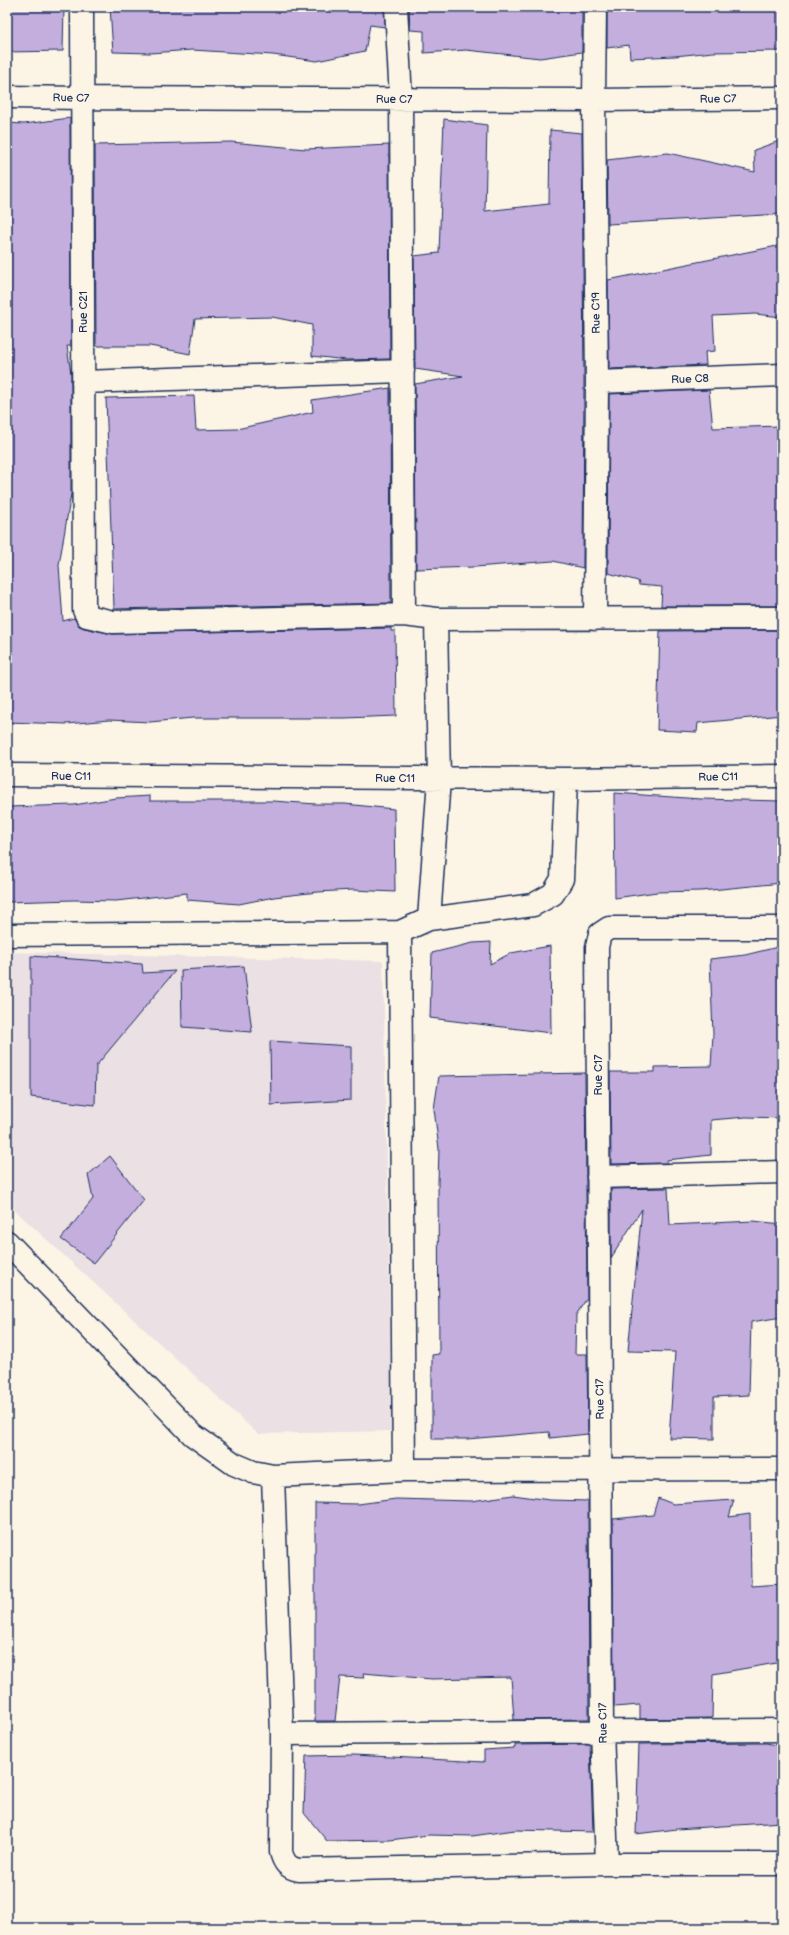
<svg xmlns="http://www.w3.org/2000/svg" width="789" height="1935" font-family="'Balsamiq Sans',sans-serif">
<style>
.built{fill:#ebe0e3}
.building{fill:#c4aede;stroke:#1b2f5e}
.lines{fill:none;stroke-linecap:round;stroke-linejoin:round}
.minor-casing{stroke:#1b2f5e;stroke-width:25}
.minor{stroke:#fcf5e5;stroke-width:22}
.labels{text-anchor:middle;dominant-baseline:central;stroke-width:3;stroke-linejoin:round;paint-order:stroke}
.street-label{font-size:11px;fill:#1b2f5e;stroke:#fcf5e5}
</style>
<rect width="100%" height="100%" fill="#fcf5e5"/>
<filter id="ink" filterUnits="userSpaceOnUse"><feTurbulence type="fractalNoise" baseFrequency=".025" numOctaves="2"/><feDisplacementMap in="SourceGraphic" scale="8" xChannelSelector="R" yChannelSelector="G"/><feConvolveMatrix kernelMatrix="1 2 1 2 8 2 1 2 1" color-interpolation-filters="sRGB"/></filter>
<g filter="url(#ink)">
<path class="built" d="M 7,952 L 383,961 L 392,1431 L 258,1434 L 7,1203 Z"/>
<path class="building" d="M 7,7 L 64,7 L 63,51 L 7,52 Z
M 110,7 L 384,7 L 385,27 L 370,25 L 365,51 L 317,61 L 273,55 L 192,50 L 150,53 L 113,52 Z
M 409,7 L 582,7 L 582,52 L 540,58 L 466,50 L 424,53 L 424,31 L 410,30 Z
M 607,7 L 782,7 L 782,51 L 713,52 L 675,56 L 630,58 L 629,45 L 607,48 Z
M 70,118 L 71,346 L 67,346 L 71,374 L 71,494 L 59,565 L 63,621 L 74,618 L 79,626 L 84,628 L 113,634 L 391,628 L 391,631 L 395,631 L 396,716 L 345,718 L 193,718 L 150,722 L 109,720 L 67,724 L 7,722 L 7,123 L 24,124 Z
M 444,119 L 487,125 L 485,211 L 549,204 L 550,130 L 582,133 L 584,382 L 583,568 L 553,561 L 475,567 L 416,569 L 415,384 L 463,376 L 415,369 L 414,256 L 439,253 Z
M 782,140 L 782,214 L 608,224 L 607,160 L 668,153 L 755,172 L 754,150 Z
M 231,142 L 306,149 L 389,145 L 390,359 L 346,360 L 312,356 L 312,325 L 272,317 L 195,319 L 190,354 L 150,346 L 96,346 L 95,145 Z
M 782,245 L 782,317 L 755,314 L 713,316 L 715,351 L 705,352 L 706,365 L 609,369 L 608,280 Z
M 390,388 L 391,603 L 112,609 L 114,608 L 106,398 L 194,396 L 196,430 L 237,429 L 313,412 L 312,400 Z
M 709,390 L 713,428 L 782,426 L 782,606 L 661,606 L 662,587 L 639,585 L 638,581 L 608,573 L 609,394 Z
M 782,630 L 782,715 L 698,723 L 697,732 L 657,730 L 660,631 Z
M 614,793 L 701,799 L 782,801 L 782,883 L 701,891 L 657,892 L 615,898 Z
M 150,796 L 150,801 L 273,801 L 316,804 L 345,804 L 394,809 L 395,892 L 353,890 L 318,892 L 274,897 L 239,904 L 187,900 L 187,893 L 116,901 L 74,900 L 7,902 L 7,807 L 74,805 L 116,798 Z
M 491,942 L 490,964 L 511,953 L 550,946 L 551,1033 L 430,1018 L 432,953 L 473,943 Z
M 782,946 L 782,1118 L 746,1117 L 711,1120 L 711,1155 L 667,1160 L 667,1163 L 611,1164 L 610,1072 L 655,1072 L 655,1067 L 711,1066 L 713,1034 L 710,959 L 745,955 Z
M 31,956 L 142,964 L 143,973 L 175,971 L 96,1066 L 95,1105 L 31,1097 Z
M 244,966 L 252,1032 L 182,1027 L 181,970 Z
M 270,1041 L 351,1046 L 351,1100 L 271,1105 Z
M 585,1073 L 587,1298 L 576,1315 L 575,1354 L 587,1354 L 588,1434 L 550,1438 L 549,1432 L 467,1439 L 432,1439 L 432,1355 L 439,1354 L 438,1182 L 439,1149 L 434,1109 L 439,1076 Z
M 110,1156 L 144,1200 L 94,1263 L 61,1239 L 93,1199 L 88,1175 Z
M 668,1188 L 670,1225 L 753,1221 L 782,1224 L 782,1317 L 751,1322 L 749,1395 L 714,1397 L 714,1439 L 669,1438 L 675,1352 L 628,1351 L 642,1209 L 611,1258 L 611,1189 Z
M 513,1495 L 550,1500 L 588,1501 L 589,1719 L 514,1720 L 511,1677 L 432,1679 L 363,1673 L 364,1678 L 340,1677 L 335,1721 L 315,1721 L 315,1503 L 358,1504 L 396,1499 L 471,1501 Z
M 658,1498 L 673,1504 L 734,1500 L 729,1517 L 750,1514 L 751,1586 L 782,1584 L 782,1662 L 713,1674 L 712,1718 L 640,1719 L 640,1705 L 614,1707 L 613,1519 L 653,1515 Z
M 766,1743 L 782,1746 L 782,1822 L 677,1829 L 636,1834 L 639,1744 Z
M 590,1744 L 593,1832 L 515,1830 L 472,1836 L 429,1835 L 390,1840 L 327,1841 L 304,1813 L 306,1756 L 354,1755 L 484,1762 L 484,1750 L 515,1748 L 515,1745 Z"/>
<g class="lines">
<g class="minor-casing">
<path id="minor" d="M 82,7 L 84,610 L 87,616 L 113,622 L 404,615
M 595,7 L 594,100 L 597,382 L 595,619
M 7,97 L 83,98 L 594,100 L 782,98
M 83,382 L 403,371
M 597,382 L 782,375
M 436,619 L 782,618
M 7,775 L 566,779 L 782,776
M 429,919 L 533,905 L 553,894 L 562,879 L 566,779
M 400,932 L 404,1470
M 7,935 L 400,932 L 429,919 L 439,779 L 436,619 L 404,615 L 401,99 L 396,7
M 598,1177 L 782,1172
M 7,1242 L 193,1435 L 234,1464 L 253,1472 L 273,1476 L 282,1734 L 281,1852 C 284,1863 288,1868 299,1870 L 607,1864 L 782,1864
M 273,1476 L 404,1470 L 782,1469
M 282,1734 L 782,1730
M 607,1864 L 602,1730 L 597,947 L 600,934 L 609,928 L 782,928"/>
</g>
<use href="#minor" class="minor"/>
</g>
</g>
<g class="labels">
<g class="street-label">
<text transform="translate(71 98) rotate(1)">Rue C7</text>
<text x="394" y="99">Rue C7</text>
<text transform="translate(718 99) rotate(-1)">Rue C7</text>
<text transform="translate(83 312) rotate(-90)">Rue C21</text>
<text transform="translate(596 313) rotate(-91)">Rue C19</text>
<text transform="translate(690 379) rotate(-2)">Rue C8</text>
<text x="71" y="776">Rue C11</text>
<text transform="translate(718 777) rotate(-1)">Rue C11</text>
<text x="395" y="778">Rue C11</text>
<text transform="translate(598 1075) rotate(-90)">Rue C17</text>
<text transform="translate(600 1399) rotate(-91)">Rue C17</text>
<text transform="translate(603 1723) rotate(-91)">Rue C17</text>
</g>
</g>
<rect width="789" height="1935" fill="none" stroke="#fcf5e5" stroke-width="24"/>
<rect x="12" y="12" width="765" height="1911" fill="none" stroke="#1b2f5e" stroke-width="1.5" filter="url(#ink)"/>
</svg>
